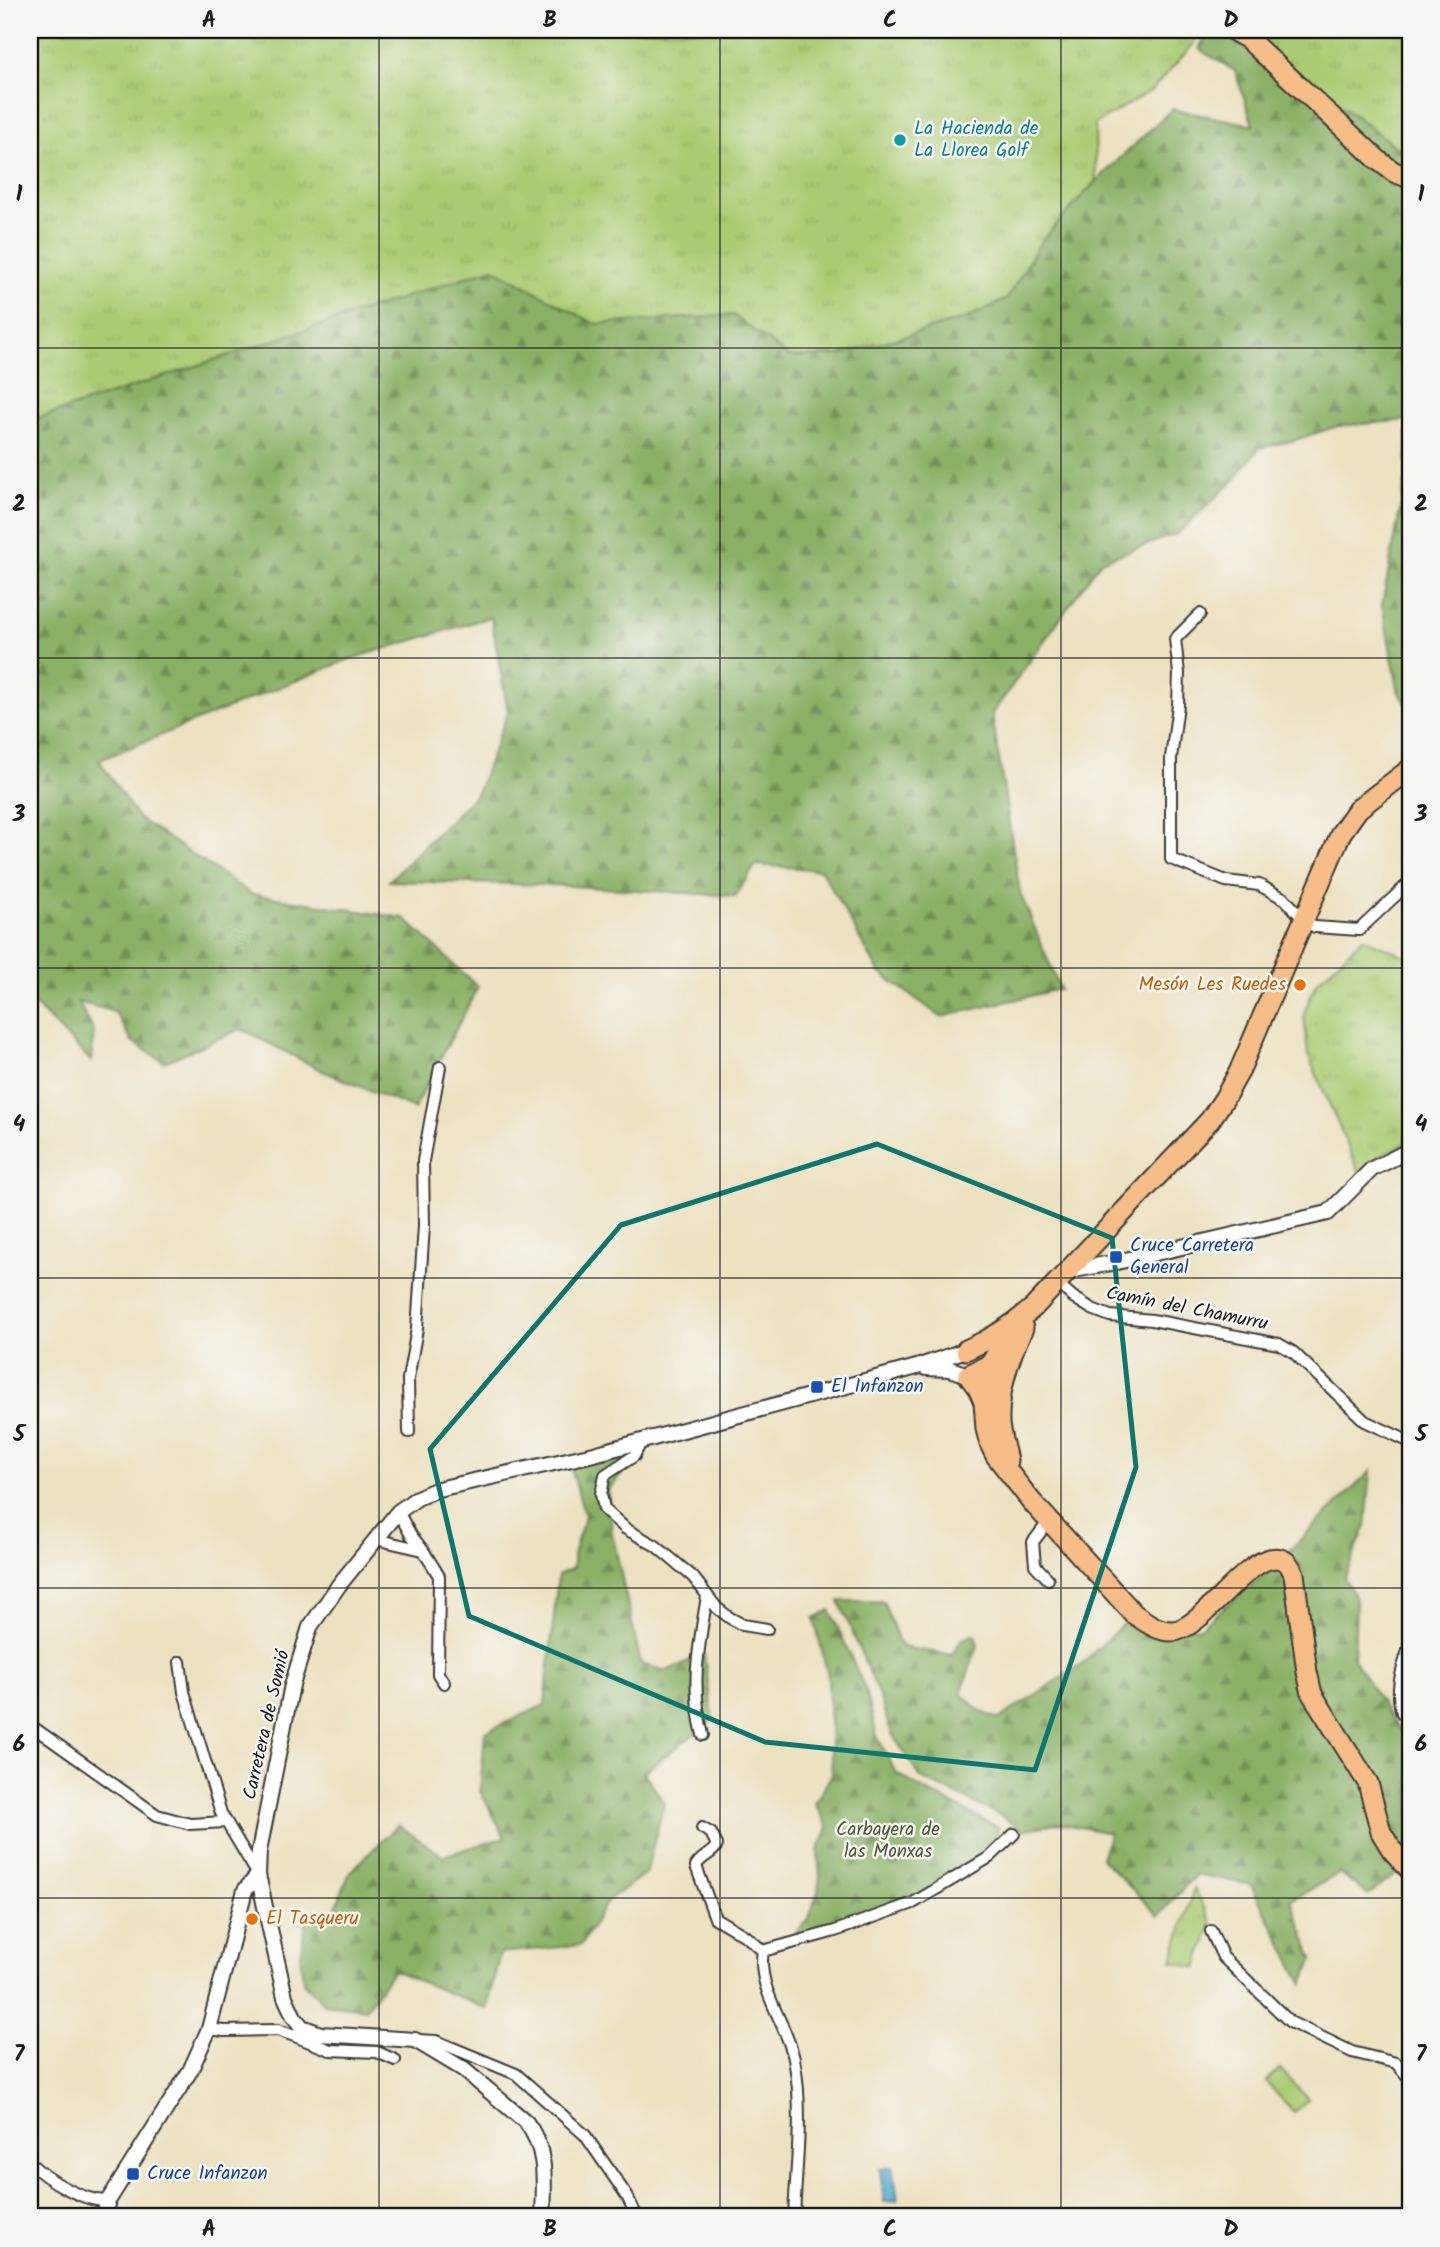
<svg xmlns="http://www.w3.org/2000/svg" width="1440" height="2247" font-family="Kalam,sans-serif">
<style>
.grass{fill:url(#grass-tufts);stroke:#647448;stroke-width:2}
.forest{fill:url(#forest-firs);stroke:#526640;stroke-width:2}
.garden{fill:#accc73;stroke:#647448;stroke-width:2}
.water{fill:#59aad4;stroke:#3a6378;stroke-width:2}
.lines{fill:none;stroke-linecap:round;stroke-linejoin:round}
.minor-casing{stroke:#3b3a35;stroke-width:14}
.tertiary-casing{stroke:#3b3a35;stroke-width:18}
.trunk-casing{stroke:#3b3a35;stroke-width:23}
.minor{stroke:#fff;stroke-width:10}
.tertiary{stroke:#fff;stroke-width:14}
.trunk{stroke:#f7bd88;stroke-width:19}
.marked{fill:none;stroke:#0f766e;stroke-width:5;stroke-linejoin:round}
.grid{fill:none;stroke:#1c1c1c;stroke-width:2;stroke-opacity:0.55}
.culture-dot{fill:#0f9aa8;stroke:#f6f6f2;stroke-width:2.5}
.food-dot{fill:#e8710a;stroke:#f6f6f2;stroke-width:2.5}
.transit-dot{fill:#1a4fb4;stroke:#f6f6f2;stroke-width:2.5}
.labels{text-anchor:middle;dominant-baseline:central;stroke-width:5;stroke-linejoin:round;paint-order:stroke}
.culture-label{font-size:19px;fill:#0d838f;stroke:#f6f6f2;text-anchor:start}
.food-label{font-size:19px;fill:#c56008;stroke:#f6f6f2;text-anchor:end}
.transit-label{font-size:19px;fill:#164399;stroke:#f6f6f2;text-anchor:start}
.street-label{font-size:19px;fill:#1c1c1c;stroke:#f6f6f2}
.park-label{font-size:19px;fill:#4e5a3a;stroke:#f6f6f2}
.neatline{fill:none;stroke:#1c1c1c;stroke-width:2.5}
.grid-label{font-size:23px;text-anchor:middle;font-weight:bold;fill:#1c1c1c}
</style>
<defs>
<pattern id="grass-tufts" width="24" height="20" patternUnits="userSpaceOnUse" patternTransform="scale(1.75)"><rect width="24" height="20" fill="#accc73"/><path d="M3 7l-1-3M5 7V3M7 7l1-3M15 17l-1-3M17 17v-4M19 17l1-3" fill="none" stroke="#93af63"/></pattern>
<pattern id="forest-firs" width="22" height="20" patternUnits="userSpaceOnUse" patternTransform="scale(1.75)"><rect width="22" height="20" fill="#89b065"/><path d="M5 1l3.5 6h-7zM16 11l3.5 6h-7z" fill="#6f8e52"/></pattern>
</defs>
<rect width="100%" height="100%" fill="#f6f6f2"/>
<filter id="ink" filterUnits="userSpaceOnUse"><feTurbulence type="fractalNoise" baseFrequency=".0143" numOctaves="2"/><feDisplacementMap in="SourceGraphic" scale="14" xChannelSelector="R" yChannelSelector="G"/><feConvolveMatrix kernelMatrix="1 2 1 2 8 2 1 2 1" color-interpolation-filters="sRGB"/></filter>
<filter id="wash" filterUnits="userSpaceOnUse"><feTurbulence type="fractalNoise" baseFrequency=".00686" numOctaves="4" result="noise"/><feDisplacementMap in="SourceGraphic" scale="28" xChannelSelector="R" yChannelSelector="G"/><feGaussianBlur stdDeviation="1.57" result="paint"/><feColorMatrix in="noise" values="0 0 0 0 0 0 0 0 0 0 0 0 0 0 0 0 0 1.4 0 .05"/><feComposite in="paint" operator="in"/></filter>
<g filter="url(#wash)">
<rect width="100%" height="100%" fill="#ece1c0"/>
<path class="grass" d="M 40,30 L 1201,30 L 1193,45 L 1152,90 L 1095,124 L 1096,181 L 1040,243 L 1007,299 L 965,319 L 840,355 L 789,357 L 733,315 L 595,325 L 493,268 L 30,421 L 30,40 Z
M 1243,30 L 1410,30 L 1410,158 Z
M 1363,938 L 1410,958 L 1410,1141 L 1379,1156 L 1359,1172 L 1308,1055 L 1304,1013 L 1316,983 Z
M 1194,1888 L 1212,1923 L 1197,1967 L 1172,1961 Z"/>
<path class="forest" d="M 1207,30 L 1242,30 L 1410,158 L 1410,708 L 1399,693 L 1382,605 L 1406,479 L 1408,420 L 1338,426 L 1292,441 L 1259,448 L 1235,479 L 1177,534 L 1101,561 L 992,714 L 1020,893 L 1060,989 L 941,1017 L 879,972 L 821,870 L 756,865 L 735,896 L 553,885 L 389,881 L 477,793 L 508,712 L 491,617 L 350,659 L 99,760 L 138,818 L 251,894 L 404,918 L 478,987 L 414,1109 L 323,1071 L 241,1029 L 164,1062 L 132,1041 L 115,1012 L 78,1002 L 94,1031 L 91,1061 L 30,1000 L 30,421 L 493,268 L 595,324 L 733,315 L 789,357 L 840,355 L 965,319 L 1007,299 L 1040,243 L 1096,181 L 1172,109 L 1253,125 L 1235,71 L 1199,49 Z
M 628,1454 L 622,1474 L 608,1490 L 612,1533 L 641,1664 L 667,1671 L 704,1654 L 713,1720 L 644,1772 L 664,1803 L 646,1873 L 608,1900 L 581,1945 L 500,1953 L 487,2009 L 393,1970 L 366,2009 L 324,2004 L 303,1982 L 300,1955 L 307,1919 L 333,1914 L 350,1872 L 398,1825 L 443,1856 L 505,1837 L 480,1791 L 485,1732 L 545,1705 L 558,1575 L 573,1568 L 573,1554 L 585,1516 L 571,1468 Z
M 1371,1471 L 1366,1526 L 1344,1578 L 1356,1598 L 1354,1659 L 1386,1711 L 1410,1742 L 1410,1864 L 1368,1895 L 1340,1873 L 1291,1900 L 1313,1958 L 1303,1984 L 1251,1885 L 1196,1874 L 1159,1916 L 1101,1858 L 1110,1833 L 1059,1823 L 1022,1830 L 1004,1817 L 921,1778 L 892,1734 L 876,1688 L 839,1601 L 883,1601 L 901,1647 L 952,1655 L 961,1640 L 975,1634 L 978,1645 L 961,1693 L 979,1711 L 999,1719 L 1084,1662 L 1128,1619 L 1199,1628 L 1267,1572 Z
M 830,1610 L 866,1691 L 877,1736 L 896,1773 L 926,1791 L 998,1827 L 995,1846 L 910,1901 L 834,1927 L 791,1936 L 808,1921 L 818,1891 L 820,1877 L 818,1851 L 828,1828 L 815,1803 L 832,1774 L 828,1676 L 814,1618 Z"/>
<path class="garden" d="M 1280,2069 L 1308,2099 L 1294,2112 L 1266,2082 Z"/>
<path class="water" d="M 893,2167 L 898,2200 L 884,2202 L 880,2169 Z"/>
</g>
<g filter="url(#ink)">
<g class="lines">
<g class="minor-casing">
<path id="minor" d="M 1200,614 L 1175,639 L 1179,673 L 1178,705 L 1171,758 L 1171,859 L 1226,881 L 1259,885 L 1285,899 L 1304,920 L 1315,927 L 1359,930 L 1410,882
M 1057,1283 L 1073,1297 L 1092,1309 L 1110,1316 L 1152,1320 L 1279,1344 L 1293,1352 L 1365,1421 L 1410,1442
M 409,1432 L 408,1379 L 417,1329 L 424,1226 L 423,1161 L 440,1067
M 641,1442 L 634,1456 L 605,1475 L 601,1494 L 604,1509 L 626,1529 L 656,1546 L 693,1577 L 717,1608 L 730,1618 L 743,1625 L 767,1629
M 398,1512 L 411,1535 L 423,1550
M 375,1539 L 423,1550 L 439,1576 L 438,1674 L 444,1683
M 1048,1579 L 1035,1565 L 1033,1542 L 1049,1521
M 180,1662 L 184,1692 L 221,1813 L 258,1875
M 1402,1713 C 1394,1688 1403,1668 1410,1644
M 30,1725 L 157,1815 L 190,1824 L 225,1822
M 703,1735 C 690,1684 699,1647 707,1596
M 702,1828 L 711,1833 L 717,1845 C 712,1855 701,1856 696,1866 L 715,1918 L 747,1937 L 763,1951
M 1211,1931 L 1223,1957 L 1290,2022 L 1352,2052 L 1396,2063 L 1410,2079
M 209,2029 L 224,2031 L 278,2030 L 297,2037 L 299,2032
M 297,2037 L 330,2050 L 377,2052 L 395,2060
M 418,2040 L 436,2041 L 516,2074 L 585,2135 L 627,2196 L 637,2217
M 30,2163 C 48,2180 84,2202 108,2201
M 794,2217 C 796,2166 804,2110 794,2059 C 787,2024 756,1988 763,1951 L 835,1931 L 913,1903 L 990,1857 L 1014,1834"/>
</g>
<g class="tertiary-casing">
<path id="tertiary" d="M 1069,1271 L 1117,1262 L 1328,1213 L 1372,1169 L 1410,1150
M 926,1368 L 950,1369 L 968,1375
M 103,2217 L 108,2201 L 190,2071 L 209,2029 L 245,1890 L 258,1875
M 543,2217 C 544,2183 548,2150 526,2122 L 463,2069 L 415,2040 L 321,2034 L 302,2027 L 294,2017 L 285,1997 L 258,1875 L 259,1851 L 292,1685 L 310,1627 L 339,1585 L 398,1512 L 417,1498 L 438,1489 L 594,1454 L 917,1367 L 966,1350"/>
</g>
<g class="trunk-casing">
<path id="trunk" d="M 1232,30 L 1248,39 L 1378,160 L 1394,172 L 1410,178
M 1013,1325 L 989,1367 L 984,1402 L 986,1429 L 990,1444 L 996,1456 L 1032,1502 L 1134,1614 C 1146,1622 1158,1632 1174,1631 C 1207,1627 1254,1542 1285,1561 C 1289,1563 1292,1570 1294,1574 L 1307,1672 L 1312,1694 L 1368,1783 L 1381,1832 L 1392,1850 L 1410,1870
M 966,1350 C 992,1339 1012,1326 1033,1308 L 1210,1120 L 1224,1099 L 1239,1072 L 1341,833 L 1358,809 L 1410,769
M 984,1402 L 979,1390 L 968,1375 L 997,1361
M 1007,1461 C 1005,1449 1000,1436 999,1423 C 998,1390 1009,1357 1023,1328"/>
</g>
<use href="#minor" class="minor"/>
<use href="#tertiary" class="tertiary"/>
<use href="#trunk" class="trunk"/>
</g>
</g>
<path class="marked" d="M 877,1144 L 1112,1238 L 1136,1467 L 1035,1770 L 765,1742 L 469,1616 L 430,1449 L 621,1225 Z"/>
<path class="grid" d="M 379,30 L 379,2217M 720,30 L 720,2217M 1061,30 L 1061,2217M 30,348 L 1410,348M 30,658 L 1410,658M 30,968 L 1410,968M 30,1278 L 1410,1278M 30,1588 L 1410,1588M 30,1898 L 1410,1898"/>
<circle class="culture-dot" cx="900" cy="140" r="7"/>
<g class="food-dot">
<circle cx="1300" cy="985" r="7"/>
<circle cx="252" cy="1919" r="7"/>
</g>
<g class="transit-dot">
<rect x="1109" y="1250" width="14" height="14" rx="3.5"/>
<rect x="810" y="1380" width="14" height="14" rx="3.5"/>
<rect x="126" y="2167" width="14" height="14" rx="3.5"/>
</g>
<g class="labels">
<g class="culture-label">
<text x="914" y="129">La Hacienda de<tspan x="914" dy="22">La Llorea Golf</tspan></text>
</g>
<g class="food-label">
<text x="1286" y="985">Mesón Les Ruedes</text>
<text x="266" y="1919" text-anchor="start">El Tasqueru</text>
</g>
<g class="transit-label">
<text x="1130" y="1246">Cruce Carretera<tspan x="1130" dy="22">General</tspan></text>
<text x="831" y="1387">El Infanzon</text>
<text x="147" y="2174">Cruce Infanzon</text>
</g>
<g class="street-label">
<text transform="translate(1187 1309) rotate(11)">Camín del Chamurru</text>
<text transform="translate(267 1725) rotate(-77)">Carretera de Somió</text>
</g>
<g class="park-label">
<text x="888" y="1830">Carbayera de<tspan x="888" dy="22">las Monxas</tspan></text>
</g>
</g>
<rect width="1440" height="2247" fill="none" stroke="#f6f6f2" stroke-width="77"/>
<rect x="38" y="38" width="1364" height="2170" class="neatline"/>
<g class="grid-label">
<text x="209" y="27">A</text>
<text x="550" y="27">B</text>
<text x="890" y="27">C</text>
<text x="1231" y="27">D</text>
<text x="19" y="201">1</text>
<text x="1421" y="201">1</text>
<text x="19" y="511">2</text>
<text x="1421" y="511">2</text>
<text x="19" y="821">3</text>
<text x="1421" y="821">3</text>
<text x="19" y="1131">4</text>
<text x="1421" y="1131">4</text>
<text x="19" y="1441">5</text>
<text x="1421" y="1441">5</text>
<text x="19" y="1751">6</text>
<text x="1421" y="1751">6</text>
<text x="19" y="2061">7</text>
<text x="1421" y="2061">7</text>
<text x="209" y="2236">A</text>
<text x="550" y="2236">B</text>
<text x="890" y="2236">C</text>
<text x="1231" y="2236">D</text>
</g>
</svg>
